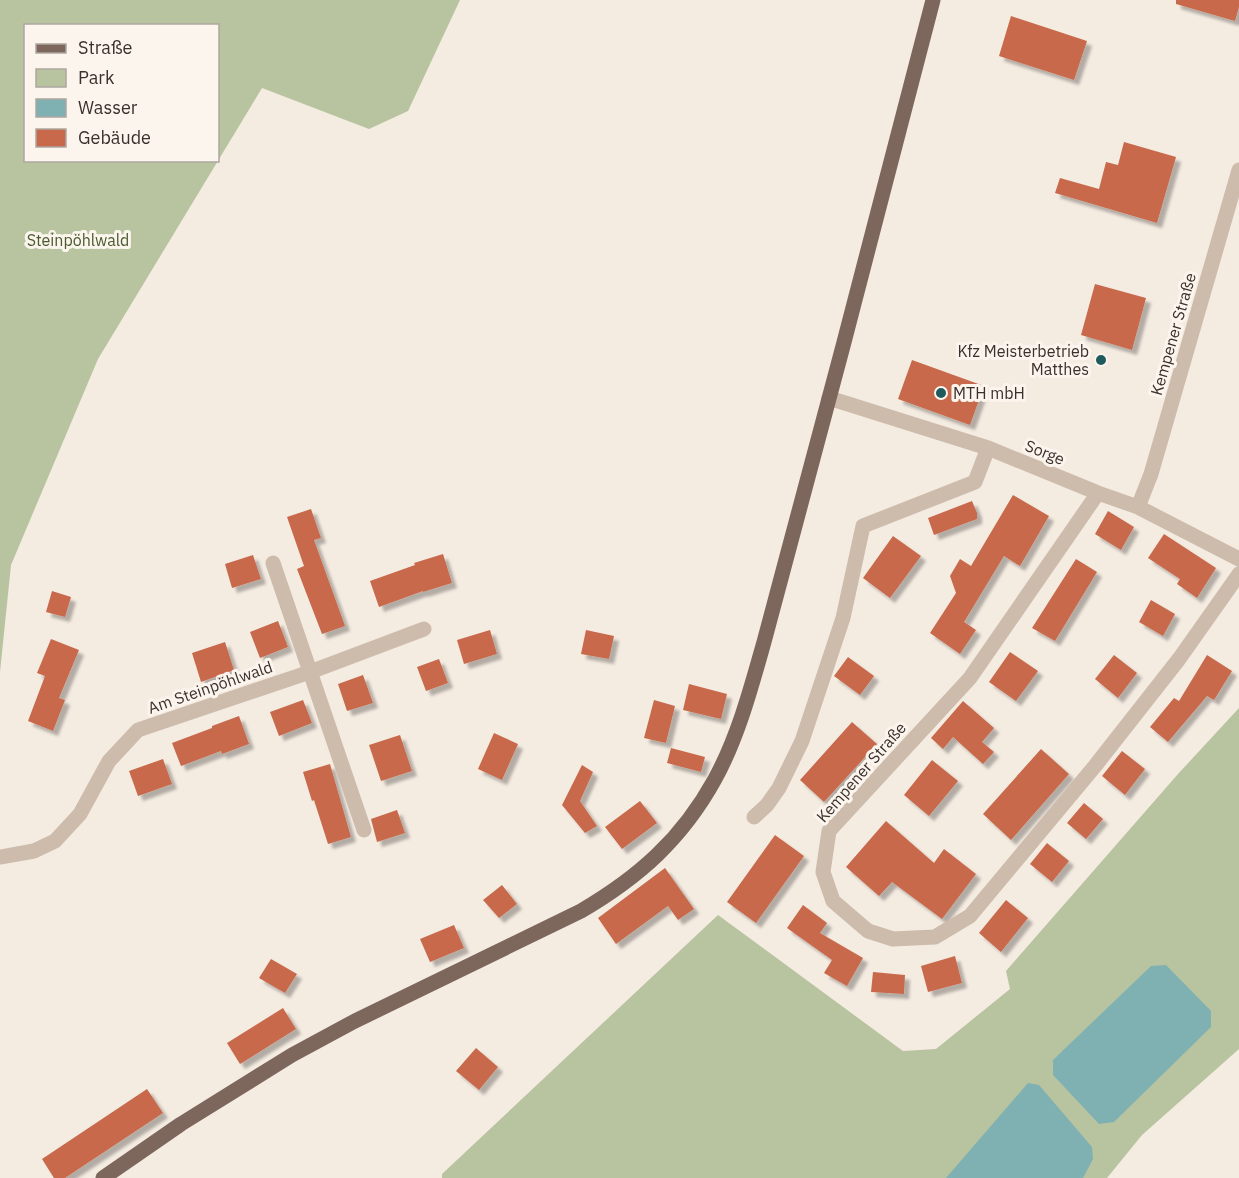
<svg xmlns="http://www.w3.org/2000/svg" width="1239" height="1178" font-family="'IBM Plex Sans',sans-serif">
<style>
.green{fill:#b8c4a0;fill-rule:evenodd}
.water{fill:#7fb0b2}
.building{fill:#c8694b;filter:url(#shadow)}
.lines{fill:none;stroke-linecap:round;stroke-linejoin:round}
.minor{stroke:#cdbbac;stroke-width:15}
.primary{stroke:#7d675c;stroke-width:15}
.poi-dot{fill:#1f5a5e;stroke:#fbf5ee;stroke-width:2}
.labels{text-anchor:middle;dominant-baseline:central;stroke-width:6;stroke-linejoin:round;paint-order:stroke}
.park-label{font-size:16px;fill:#4a5a2e;stroke:#fbf5ee}
.street-label{font-size:16px;fill:#3b302b;stroke:#fbf5ee}
.poi-label{font-size:16px;fill:#3b302b;stroke:#fbf5ee;text-anchor:end}
</style>
<defs>
<filter id="shadow"><feDropShadow dx="5" dy="5" stdDeviation="1.5" flood-color="#0004"/></filter>
</defs>
<rect width="100%" height="100%" fill="#f4ebe1"/>
<path class="green" d="M 0,0 L 460,0 L 408,111 L 369,129 L 262,88 L 98,359 L 11,565 L 0,672 ZM 26,26 L 218,26 L 218,160 L 26,160 Z
M 1239,708 L 1239,1049 L 1142,1135 L 1107,1178 L 442,1178 L 442,1174 L 718,915 L 903,1051 L 936,1049 L 1010,989 L 1006,971 L 1178,774 Z"/>
<path class="water" d="M 1166,965 L 1211,1011 L 1211,1027 L 1114,1122 L 1099,1124 L 1053,1075 L 1053,1060 L 1151,966 Z
M 1028,1083 L 1039,1085 L 1092,1147 L 1093,1159 L 1083,1178 L 946,1178 Z"/>
<path class="building" d="M 1176,0 L 1239,0 L 1239,7 L 1235,21 L 1176,4 Z
M 1011,16 L 1087,41 L 1074,80 L 999,56 Z
M 1124,142 L 1176,157 L 1157,223 L 1055,193 L 1060,178 L 1099,189 L 1106,162 L 1118,165 Z
M 1095,284 L 1146,298 L 1132,350 L 1081,335 Z
M 912,360 L 984,386 L 970,425 L 898,399 Z
M 1013,495 L 1049,516 L 1020,566 L 1004,556 L 964,622 L 976,630 L 960,654 L 930,633 L 956,593 L 950,576 L 960,559 L 971,566 Z
M 972,501 L 977,513 L 977,519 L 934,535 L 928,518 Z
M 311,509 L 321,538 L 314,540 L 345,626 L 322,634 L 297,569 L 304,566 L 287,517 Z
M 1108,511 L 1134,527 L 1121,550 L 1095,534 Z
M 1164,534 L 1216,568 L 1197,598 L 1177,584 L 1180,579 L 1148,558 Z
M 893,536 L 921,556 L 890,598 L 863,578 Z
M 443,554 L 452,583 L 423,592 L 423,591 L 379,607 L 370,581 L 415,565 L 414,563 Z
M 253,555 L 261,579 L 232,588 L 225,564 Z
M 1076,559 L 1097,572 L 1055,641 L 1032,628 Z
M 52,591 L 71,597 L 65,617 L 46,612 Z
M 1151,600 L 1175,614 L 1163,636 L 1139,622 Z
M 278,621 L 288,647 L 260,658 L 250,632 Z
M 490,630 L 497,654 L 464,664 L 457,640 Z
M 586,630 L 614,636 L 609,659 L 581,654 Z
M 51,639 L 79,650 L 59,698 L 65,700 L 53,731 L 28,721 L 45,676 L 37,673 Z
M 225,642 L 234,670 L 201,682 L 192,653 Z
M 1010,652 L 1038,671 L 1016,701 L 989,682 Z
M 1114,655 L 1137,673 L 1118,698 L 1095,679 Z
M 1207,655 L 1232,671 L 1214,700 L 1207,696 L 1168,742 L 1150,727 L 1174,698 L 1179,701 Z
M 848,657 L 874,676 L 860,695 L 834,676 Z
M 439,659 L 448,683 L 426,691 L 417,667 Z
M 363,675 L 373,703 L 347,711 L 338,684 Z
M 689,684 L 727,694 L 721,719 L 683,710 Z
M 303,700 L 312,723 L 279,736 L 270,712 Z
M 654,700 L 675,706 L 666,743 L 644,738 Z
M 963,701 L 994,728 L 982,742 L 994,752 L 983,764 L 953,737 L 943,749 L 931,738 Z
M 239,716 L 249,744 L 222,754 L 221,751 L 181,766 L 172,743 L 212,728 L 212,726 Z
M 852,722 L 877,744 L 824,802 L 800,780 Z
M 494,733 L 518,744 L 502,780 L 478,769 Z
M 400,735 L 412,771 L 381,781 L 369,745 Z
M 671,748 L 705,757 L 701,772 L 667,763 Z
M 1041,749 L 1069,774 L 1011,840 L 983,814 Z
M 1122,751 L 1145,769 L 1125,795 L 1102,776 Z
M 163,759 L 172,784 L 138,796 L 129,771 Z
M 932,760 L 958,781 L 929,816 L 904,795 Z
M 330,764 L 351,837 L 328,844 L 314,800 L 312,801 L 303,772 Z
M 582,765 L 593,772 L 580,801 L 597,826 L 585,833 L 562,805 Z
M 640,801 L 657,823 L 622,849 L 605,827 Z
M 1084,803 L 1103,819 L 1086,839 L 1067,823 Z
M 397,810 L 405,833 L 377,842 L 371,819 Z
M 886,821 L 934,863 L 944,849 L 976,874 L 942,919 L 892,882 L 879,896 L 846,867 Z
M 775,835 L 804,856 L 756,923 L 727,902 Z
M 1047,843 L 1069,861 L 1052,882 L 1030,864 Z
M 665,868 L 694,909 L 678,920 L 668,906 L 616,944 L 598,918 Z
M 502,885 L 517,904 L 499,918 L 483,900 Z
M 1006,900 L 1028,918 L 1001,952 L 979,933 Z
M 803,905 L 827,923 L 820,933 L 863,958 L 847,986 L 824,973 L 832,960 L 787,928 Z
M 454,925 L 464,948 L 430,962 L 420,939 Z
M 955,956 L 962,983 L 928,992 L 921,966 Z
M 271,959 L 297,974 L 285,993 L 259,978 Z
M 873,972 L 905,975 L 904,994 L 871,992 Z
M 283,1008 L 296,1029 L 240,1064 L 227,1043 Z
M 476,1048 L 498,1067 L 479,1090 L 456,1071 Z
M 147,1089 L 163,1113 L 65,1178 L 54,1178 L 42,1159 Z"/>
<g class="lines">
<path class="minor" d="M 829,398 L 988,448 L 1098,493 L 1138,507 L 1239,559
M 1098,493 L 970,678 L 829,831 L 823,872 L 833,901 L 868,931 L 893,939 L 935,937 L 970,916 L 1095,766 L 1179,659 L 1239,574
M 1138,507 L 1151,474 L 1239,170
M 273,563 L 364,830
M 754,817 L 767,805 L 779,788 L 802,741 L 843,618 L 863,526 L 975,482 L 988,448
M 0,857 L 34,851 L 55,841 L 80,814 L 109,761 L 138,730 L 310,672 L 424,629"/>
<path class="primary" d="M 103,1178 L 181,1124 L 292,1055 L 355,1021 L 581,911 C 639,877 682,839 715,779 C 738,737 751,688 764,642 C 776,598 787,555 799,511 C 845,341 889,170 933,0"/>
</g>
<g class="poi-dot">
<circle cx="1101" cy="360" r="6"/>
<circle cx="941" cy="393" r="6"/>
</g>
<g class="labels">
<g class="park-label">
<text x="78" y="240">Steinpöhlwald</text>
</g>
<g class="street-label">
<text transform="translate(1173 334) rotate(-74)">Kempener Straße</text>
<text transform="translate(1045 452) rotate(22)">Sorge</text>
<text transform="translate(210 687) rotate(-19)">Am Steinpöhlwald</text>
<text transform="translate(861 772) rotate(-49)">Kempener Straße</text>
</g>
<g class="poi-label">
<text x="1089" y="351">Kfz Meisterbetrieb<tspan x="1089" dy="18">Matthes</tspan></text>
<text x="953" y="393" text-anchor="start">MTH mbH</text>
</g>
</g>
<rect x="24" y="24" width="195" height="138" fill="#fbf5ee" stroke="#aea6a0" stroke-width="1.5"/>
<rect x="36" y="44" width="30" height="9" fill="#7d675c" stroke="#aea6a0" stroke-width="1.5"/>
<text x="78" y="54" font-size="18" fill="#3b302b">Straße</text>
<rect x="36" y="69" width="30" height="18" fill="#b8c4a0" stroke="#aea6a0" stroke-width="1.5"/>
<text x="78" y="84" font-size="18" fill="#3b302b">Park</text>
<rect x="36" y="99" width="30" height="18" fill="#7fb0b2" stroke="#aea6a0" stroke-width="1.5"/>
<text x="78" y="114" font-size="18" fill="#3b302b">Wasser</text>
<rect x="36" y="129" width="30" height="18" fill="#c8694b" stroke="#aea6a0" stroke-width="1.5"/>
<text x="78" y="144" font-size="18" fill="#3b302b">Gebäude</text>
</svg>
